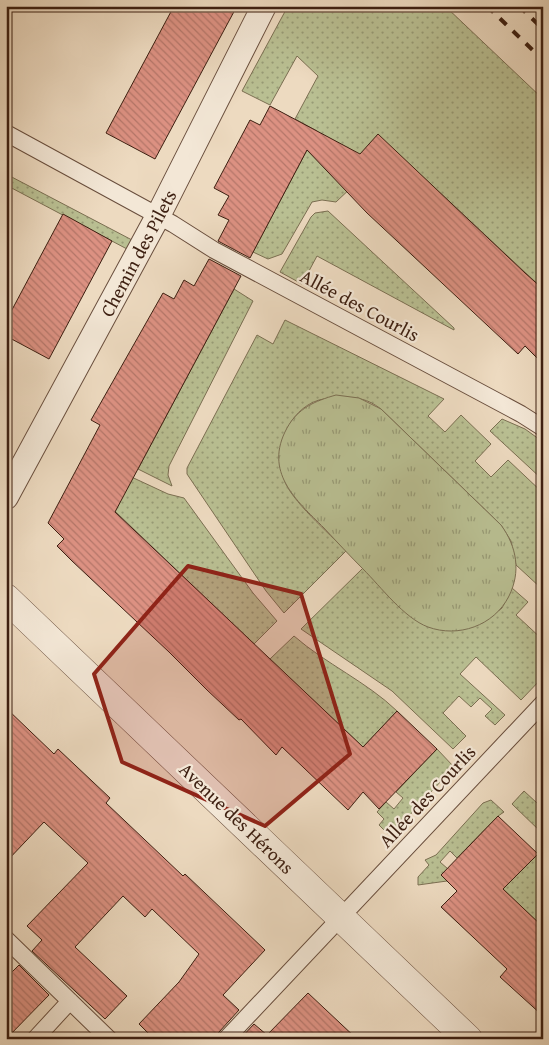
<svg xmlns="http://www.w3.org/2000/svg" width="549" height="1045" font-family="'Gentium Book Plus',serif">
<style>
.grass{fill:url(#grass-dots);stroke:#7b6f52}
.park{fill:url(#park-tufts);stroke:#7b6f52}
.building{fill:url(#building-back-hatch);stroke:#3d1f11}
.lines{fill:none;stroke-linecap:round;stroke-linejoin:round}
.service-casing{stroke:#694e3d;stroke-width:18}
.pedestrian-casing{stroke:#694e3d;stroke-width:26}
.tertiary-casing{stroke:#694e3d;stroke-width:29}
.service{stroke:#f3e7d6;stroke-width:16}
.pedestrian{stroke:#f3e7d6;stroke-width:24}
.tertiary{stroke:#f3e7d6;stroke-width:28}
.rail{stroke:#3d1f11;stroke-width:4;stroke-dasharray:9 9;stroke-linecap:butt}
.marked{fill:#8f2418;fill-opacity:0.2;stroke:#8f2418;stroke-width:4;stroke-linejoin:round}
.labels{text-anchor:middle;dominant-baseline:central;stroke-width:4.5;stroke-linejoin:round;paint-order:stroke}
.street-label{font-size:19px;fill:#3d1f11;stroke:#f3e7d6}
</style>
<defs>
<pattern id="grass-dots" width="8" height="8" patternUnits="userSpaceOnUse" patternTransform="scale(1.25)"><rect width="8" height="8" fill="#b9bf92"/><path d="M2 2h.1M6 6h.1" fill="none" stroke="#989b76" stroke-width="1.8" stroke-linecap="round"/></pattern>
<pattern id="park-tufts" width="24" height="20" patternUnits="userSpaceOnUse" patternTransform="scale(1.25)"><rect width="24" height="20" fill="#b9bf92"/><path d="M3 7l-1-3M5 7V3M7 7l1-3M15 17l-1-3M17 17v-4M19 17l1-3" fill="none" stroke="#989b76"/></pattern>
<pattern id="building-back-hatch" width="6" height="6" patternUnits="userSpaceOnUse" patternTransform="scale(1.25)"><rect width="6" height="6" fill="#dc9182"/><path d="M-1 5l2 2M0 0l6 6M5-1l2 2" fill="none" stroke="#b47669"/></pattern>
</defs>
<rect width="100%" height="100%" fill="#eddac0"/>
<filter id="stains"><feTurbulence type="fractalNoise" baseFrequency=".004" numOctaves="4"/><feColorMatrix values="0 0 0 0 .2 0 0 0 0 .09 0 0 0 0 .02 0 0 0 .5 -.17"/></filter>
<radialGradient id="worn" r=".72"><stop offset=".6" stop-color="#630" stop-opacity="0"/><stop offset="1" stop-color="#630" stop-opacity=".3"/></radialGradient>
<path class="grass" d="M 288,6 L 445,6 L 543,99 L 543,289 L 378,135 L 354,185 L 336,202 L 322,200 L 312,202 L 282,254 L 268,259 L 253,252 L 317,131 L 295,119 L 318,76 L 297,56 L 270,105 L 242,91 Z
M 6,174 L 132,240 L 127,249 L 6,185 Z
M 328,211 L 454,328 L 454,330 L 317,256 L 302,284 L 280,272 L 311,217 L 315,213 Z
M 234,289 L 253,301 L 169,466 L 168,475 L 172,486 L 138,469 Z
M 285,320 L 444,399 L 428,416 L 445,432 L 461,415 L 491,444 L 475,461 L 491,477 L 508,460 L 543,493 L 543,587 L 541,588 L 516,565 L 511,541 L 501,525 L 381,409 C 366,398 359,398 342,398 C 334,399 325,398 319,400 C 287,410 274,450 284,479 C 290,500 330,534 346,551 L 284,613 L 266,591 L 187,474 L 187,468 L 257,335 L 273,344 Z
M 502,419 L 525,429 L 543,442 L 543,480 L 490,431 Z
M 110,467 L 168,494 L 184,498 L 253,593 L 277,621 L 254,644 L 96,493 Z
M 363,568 L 407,613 L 487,620 L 502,608 L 512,588 L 528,602 L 516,615 L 543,640 L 543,677 L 521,700 L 476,657 L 460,674 L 505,715 L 495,725 L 485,716 L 492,709 L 480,698 L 471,707 L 459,696 L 443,713 L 466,736 L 453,749 L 392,691 L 301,629 Z
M 294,636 C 326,664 367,682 397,711 L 363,747 L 270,659 Z
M 437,749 L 454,767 L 395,831 L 387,833 L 379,825 L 384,819 L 377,812 L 386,802 L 394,809 L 403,798 L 396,792 Z
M 524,791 L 537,803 L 543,797 L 543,834 L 512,804 Z
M 491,800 L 504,812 L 498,816 L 457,858 L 450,851 L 440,862 L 448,869 L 441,875 L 447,881 L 418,885 L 418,877 L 429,865 L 425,860 L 436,855 L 483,803 Z
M 540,853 L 543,854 L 543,927 L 503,889 L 538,854 Z"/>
<path class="park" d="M 336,395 L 359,398 L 381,409 L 501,525 C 517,547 521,572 509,596 C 494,626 458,638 428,627 C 404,618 381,587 363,569 C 350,556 337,542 324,528 C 296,500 263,472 287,428 C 298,408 315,401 336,395 Z"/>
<path class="building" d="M 174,6 L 237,6 L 155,159 L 106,133 Z
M 270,106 L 360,154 L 378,134 L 525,273 L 543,289 L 543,364 L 525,346 L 518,354 L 367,213 L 307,150 L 250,258 L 218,241 L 229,220 L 218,215 L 229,196 L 214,188 L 250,120 L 260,125 Z
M 63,214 L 112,241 L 49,359 L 6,336 L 6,321 Z
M 209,259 L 241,276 L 115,512 L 363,747 L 397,711 L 437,749 L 379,809 L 363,792 L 348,810 L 282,747 L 276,755 L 241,719 L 239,720 L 207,690 L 169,652 L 72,561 L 57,546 L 64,539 L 48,523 L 100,425 L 91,420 L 163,293 L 174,299 L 184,280 L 194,286 Z
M 6,708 L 54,754 L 58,749 L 110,798 L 106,803 L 183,876 L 185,874 L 265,950 L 223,995 L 239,1010 L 219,1032 L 216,1039 L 154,1039 L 139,1024 L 179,982 L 199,954 L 152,909 L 145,917 L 123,896 L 75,947 L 127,996 L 105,1019 L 32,951 L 42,940 L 27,926 L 88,863 L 44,822 L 6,862 Z
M 498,816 L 538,854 L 503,889 L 543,927 L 543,1016 L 500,977 L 507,969 L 441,907 L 457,891 L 441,875 Z
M 19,965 L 49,995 L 6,1039 L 6,978 Z
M 308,993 L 357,1039 L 240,1039 L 254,1024 L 267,1035 Z"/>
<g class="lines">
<g class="service-casing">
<path id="service" d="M 6,133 L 173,224 L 214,250 L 521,414 L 543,428
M 6,939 L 109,1039
M 35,1039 L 70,1001
M 226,1039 L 543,703"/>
</g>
<g class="pedestrian-casing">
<path id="pedestrian" d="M 6,497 L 158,216 L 264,6"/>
</g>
<g class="tertiary-casing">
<path id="tertiary" d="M 6,598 L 468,1039"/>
</g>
<use href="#service" class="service"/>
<use href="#pedestrian" class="pedestrian"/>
<use href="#tertiary" class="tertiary"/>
<path class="rail" d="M 487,6 L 543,60
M 519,6 L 543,29"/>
</g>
<path class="marked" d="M 188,566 L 301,594 L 350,754 L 265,826 L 122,762 L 94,674 Z"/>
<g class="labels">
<g class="street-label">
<text transform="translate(138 253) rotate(-62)">Chemin des Pilets</text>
<text transform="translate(360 305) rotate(28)">Allée des Courlis</text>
<text transform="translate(427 796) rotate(-47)">Allée des Courlis</text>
<text transform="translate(237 818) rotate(44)">Avenue des Hérons</text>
</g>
</g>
<rect width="549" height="1045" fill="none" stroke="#eddac0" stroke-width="25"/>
<rect x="8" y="8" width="534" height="1030" fill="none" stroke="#3d1f11" stroke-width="2.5"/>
<rect x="12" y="12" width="524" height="1020" fill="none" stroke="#3d1f11"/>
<rect width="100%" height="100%" filter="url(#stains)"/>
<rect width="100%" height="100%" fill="url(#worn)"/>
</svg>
